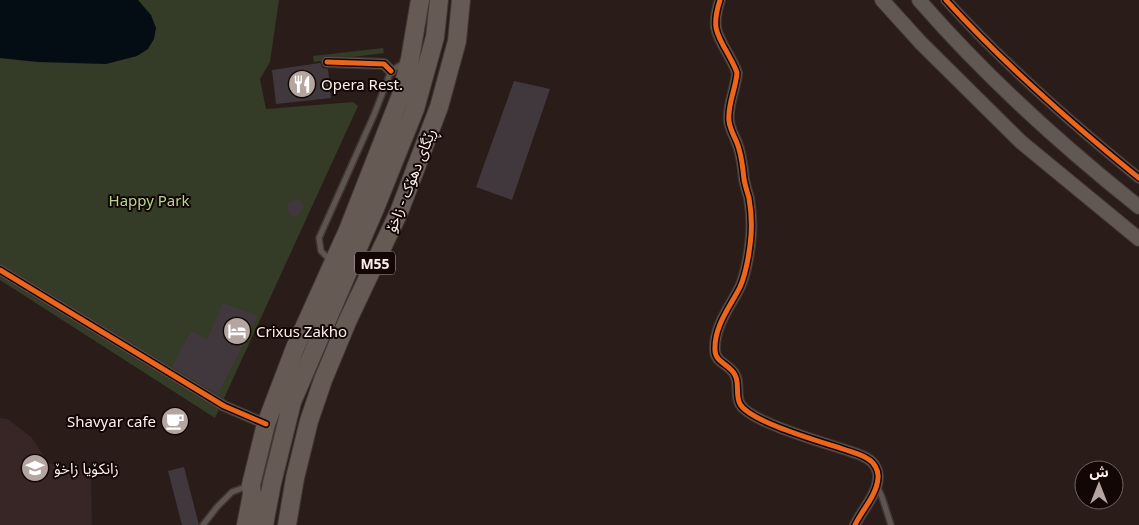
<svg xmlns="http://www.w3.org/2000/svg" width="1139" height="525" font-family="'Noto Sans','Noto Sans Arabic',sans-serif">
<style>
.education{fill:#382525}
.green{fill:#343b26}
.water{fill:#040d13}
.building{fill:#41383e}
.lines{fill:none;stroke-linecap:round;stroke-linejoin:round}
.service-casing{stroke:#423633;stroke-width:8}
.minor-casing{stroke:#423633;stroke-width:12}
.secondary-casing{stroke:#423633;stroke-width:16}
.motorway-casing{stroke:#423633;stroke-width:20}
.service{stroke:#5e5450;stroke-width:5}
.minor{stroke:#5e5450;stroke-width:10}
.secondary{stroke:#615753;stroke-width:14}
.motorway{stroke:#665a55;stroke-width:18}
.cycleway-casing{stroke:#120705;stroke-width:8}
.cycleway{stroke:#eb651d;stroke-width:5}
.labels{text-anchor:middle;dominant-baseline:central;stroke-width:4;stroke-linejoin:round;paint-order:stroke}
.shield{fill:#120705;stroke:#b7a9a5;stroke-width:1}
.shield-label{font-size:14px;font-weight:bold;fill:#feefea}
.poi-label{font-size:15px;fill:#feefea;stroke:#120705;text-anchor:start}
.street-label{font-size:15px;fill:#feefea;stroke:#120705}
.park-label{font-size:15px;fill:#b7d790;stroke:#120705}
</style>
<rect width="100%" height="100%" fill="#2a1c18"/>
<path class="education" d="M 0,418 L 8,419 L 32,438 L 48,463 L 91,472 L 92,525 L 0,525 Z"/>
<path class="green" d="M 0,0 L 279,0 L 270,62 L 260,79 L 266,109 L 353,102 L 358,106 L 215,418 L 0,280 Z
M 383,48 L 384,53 L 314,62 L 313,56 Z"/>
<path class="water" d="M 0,0 L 138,0 L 151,15 L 156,28 L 154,39 L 148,49 L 137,56 L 106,64 L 38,62 L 0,58 Z"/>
<path class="building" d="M 320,63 L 323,68 L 328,69 L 331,98 L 276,104 L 272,70 Z
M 514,81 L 550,89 L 512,200 L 476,187 Z
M 295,199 L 301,200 L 303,203 L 304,207 L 298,215 L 294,217 L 290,215 L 287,208 L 289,202 Z
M 223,303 L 258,316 L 218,394 L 172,367 L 191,331 L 207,339 Z
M 184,467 L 199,525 L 182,525 L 168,471 Z"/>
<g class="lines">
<g class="service-casing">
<path id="service" d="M 331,261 L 321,251 L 319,238 L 374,115 L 391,71 L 405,62
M 878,488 L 882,497 L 891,525
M 203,525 L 217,507 L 232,492 L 248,486"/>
</g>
<g class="minor-casing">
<path id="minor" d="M 720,0 C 712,25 715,32 728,54 C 731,60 735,66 737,73 C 736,88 727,106 729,121 C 730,131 737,140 739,149 C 742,159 743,169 744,179 C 745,185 747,191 749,198 C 751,210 752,223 751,235 C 750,250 746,274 740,287 C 730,307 714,326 715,350 C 715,363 730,364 735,375 C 740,384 735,395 740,404 C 750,422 822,442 843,449 C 851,452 861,454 868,459 C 874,462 879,471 878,478 C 877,495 862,510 855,525
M 946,0 C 1005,65 1071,123 1139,178
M 327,62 L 384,64 L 391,71
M 0,270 L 224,406 L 266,424"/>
</g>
<g class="secondary-casing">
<path id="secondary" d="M 882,0 L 921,43 L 1021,142 L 1139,239
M 919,0 C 985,76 1060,144 1139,207"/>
</g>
<g class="motorway-casing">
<path id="motorway" d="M 246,525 L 252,494 L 251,485 L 266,424 L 295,348 L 348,230 L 401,95 L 410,59 L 420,0
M 264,525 L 272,483 L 292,402 L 376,206 L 415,109 L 435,37 L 439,0
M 287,525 L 295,478 L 309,421 L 323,380 L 347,322 L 399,212 L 439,107 L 457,41 L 461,0"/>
</g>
<use href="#service" class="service"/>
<use href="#minor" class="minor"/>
<use href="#secondary" class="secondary"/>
<use href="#motorway" class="motorway"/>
<g class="cycleway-casing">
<path id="cycleway" d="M 720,0 C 712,25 715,32 728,54 C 731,60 735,66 737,73 C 736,88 727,106 729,121 C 730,131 737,140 739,149 C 742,159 743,169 744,179 C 745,185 747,191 749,198 C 751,210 752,223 751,235 C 750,250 746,274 740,287 C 730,307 714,326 715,350 C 715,363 730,364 735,375 C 740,384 735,395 740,404 C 750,422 822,442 843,449 C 851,452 861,454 868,459 C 874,462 879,471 878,478 C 877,495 862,510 855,525
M 946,0 C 1005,65 1071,123 1139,178
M 327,62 L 384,64 L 391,71
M 0,270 L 224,406 L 266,424"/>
</g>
<use href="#cycleway" class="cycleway"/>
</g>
<defs>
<g id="restaurant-disc" transform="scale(1.4375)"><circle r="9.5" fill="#b4a5a0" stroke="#120705"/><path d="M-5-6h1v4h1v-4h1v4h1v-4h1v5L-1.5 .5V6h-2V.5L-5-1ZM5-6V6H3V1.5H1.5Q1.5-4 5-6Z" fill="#fff"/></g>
<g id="hotel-disc" transform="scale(1.4375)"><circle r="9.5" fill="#b4a5a0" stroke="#120705"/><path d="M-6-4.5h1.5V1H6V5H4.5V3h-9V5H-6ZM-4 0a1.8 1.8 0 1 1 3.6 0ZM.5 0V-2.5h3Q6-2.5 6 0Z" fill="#fff"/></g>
<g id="cafe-disc" transform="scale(1.4375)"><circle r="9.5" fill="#b4a5a0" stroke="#120705"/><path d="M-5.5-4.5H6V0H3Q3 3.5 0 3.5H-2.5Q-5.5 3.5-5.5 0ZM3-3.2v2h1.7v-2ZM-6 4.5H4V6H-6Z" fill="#fff"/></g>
<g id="university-disc" transform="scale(1.4375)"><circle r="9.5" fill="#b4a5a0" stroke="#120705"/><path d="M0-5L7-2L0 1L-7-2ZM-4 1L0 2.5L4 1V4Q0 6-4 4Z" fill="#fff"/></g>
</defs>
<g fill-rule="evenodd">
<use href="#restaurant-disc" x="302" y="84"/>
<use href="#hotel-disc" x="237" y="331"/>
<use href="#cafe-disc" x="175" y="421"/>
<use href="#university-disc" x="35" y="468"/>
</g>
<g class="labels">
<rect class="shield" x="355" y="251.5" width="40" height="23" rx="4"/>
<g class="shield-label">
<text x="375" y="263">M55</text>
</g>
<g class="poi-label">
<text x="321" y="84">Opera Rest.</text>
<text x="256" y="331">Crixus Zakho</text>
<text x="156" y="421" text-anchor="end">Shavyar cafe</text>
<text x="54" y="468">زانکۆیا زاخۆ</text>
</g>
<g class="street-label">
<text transform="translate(410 180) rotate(-68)">ڕێگای دهۆک - زاخۆ</text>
</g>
<g class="park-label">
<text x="149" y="200">Happy Park</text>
</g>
</g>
<g transform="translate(1099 485)"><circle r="24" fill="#120705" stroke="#706461"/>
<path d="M0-4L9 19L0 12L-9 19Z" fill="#b4a5a0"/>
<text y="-8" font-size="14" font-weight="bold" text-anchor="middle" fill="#feefea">ش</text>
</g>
</svg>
